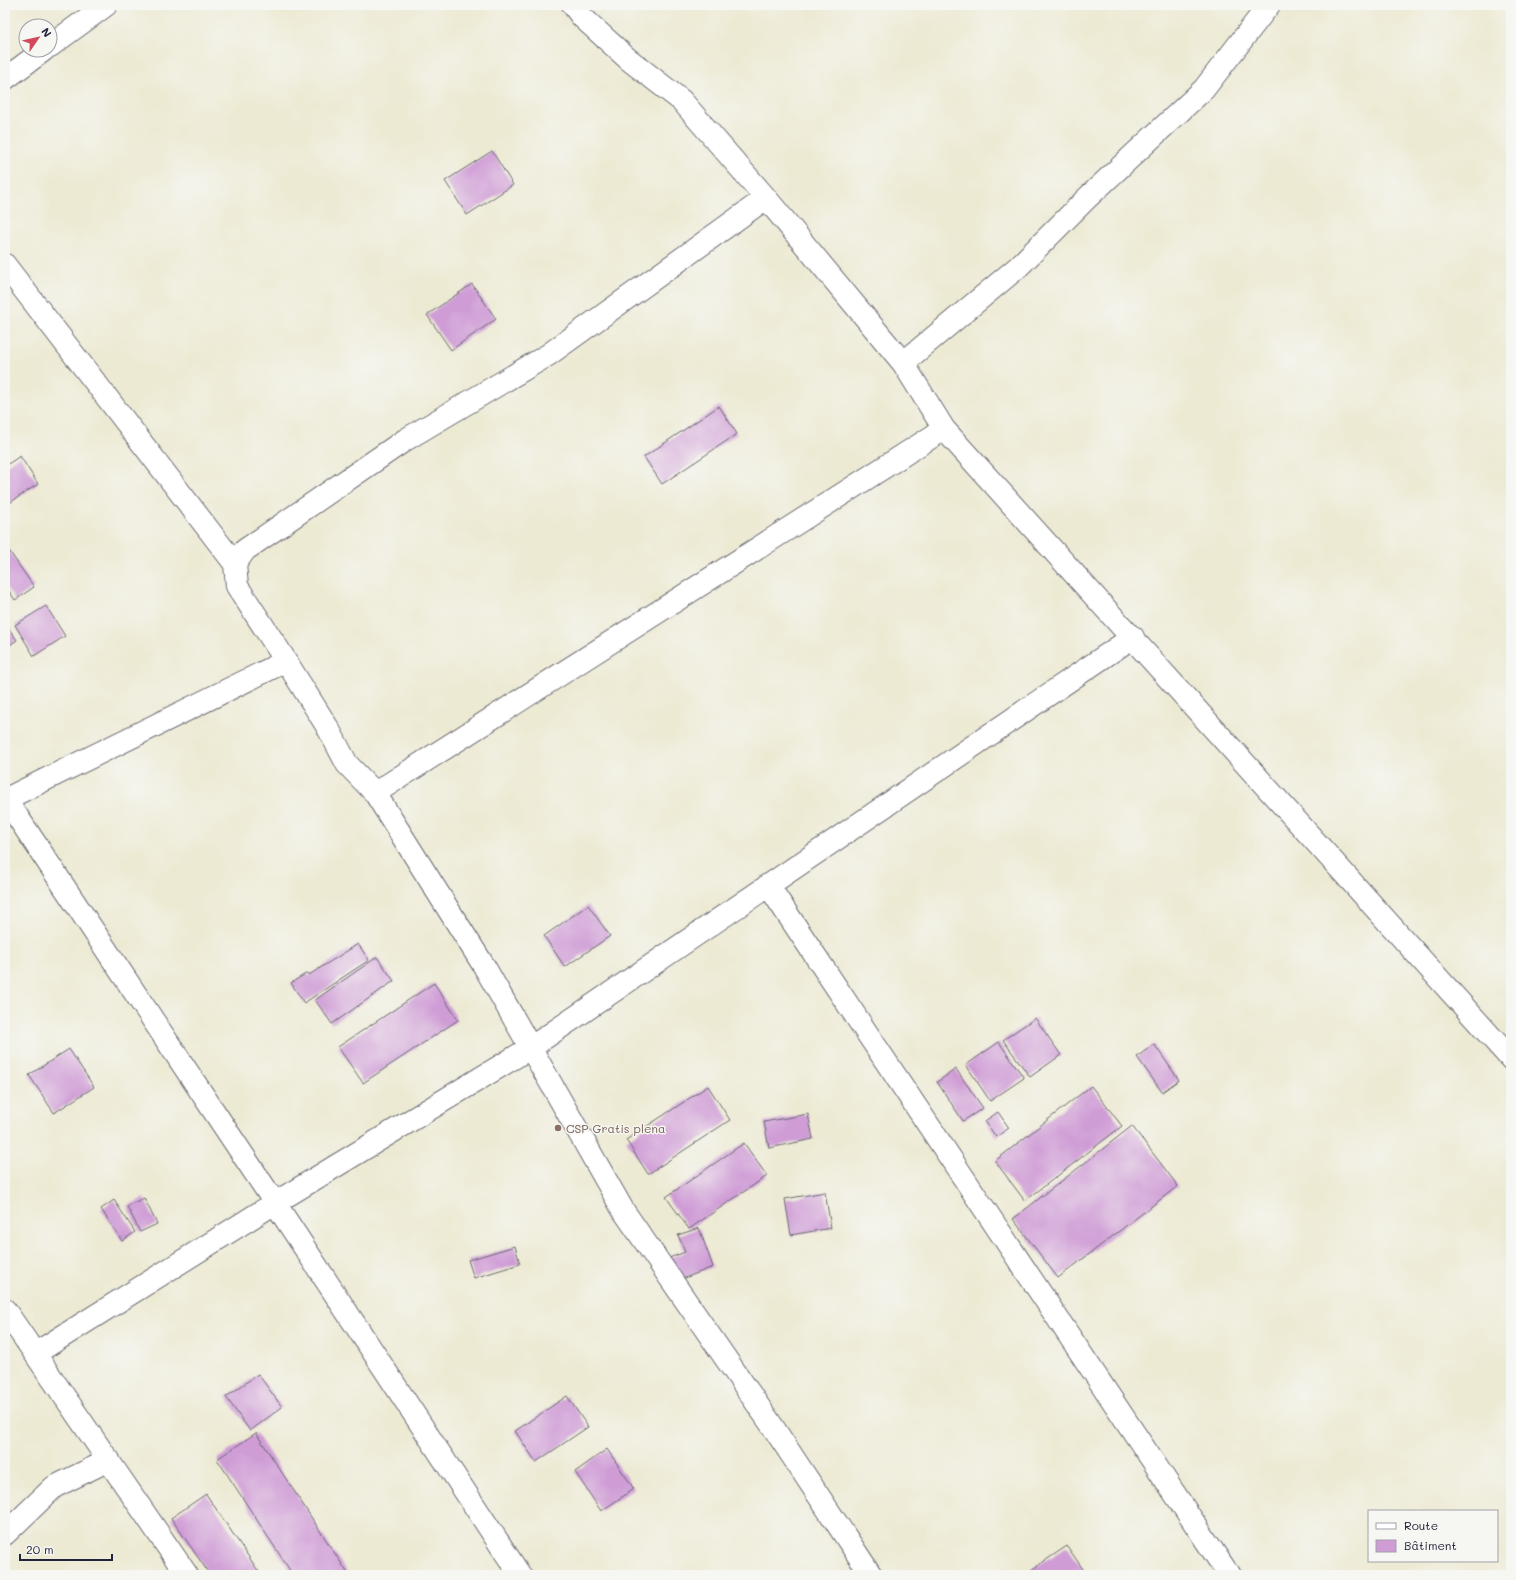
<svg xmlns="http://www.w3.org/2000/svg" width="1516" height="1580" font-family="Mali,sans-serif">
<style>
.building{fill:#cf9cd6}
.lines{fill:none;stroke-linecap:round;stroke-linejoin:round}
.minor-casing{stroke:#696871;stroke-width:24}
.minor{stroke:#fff;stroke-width:22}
.education-dot{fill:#8d6e63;stroke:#f6f6f2;stroke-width:1.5}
.labels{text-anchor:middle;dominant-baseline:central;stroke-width:3;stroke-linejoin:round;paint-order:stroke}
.education-label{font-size:12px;fill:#785e54;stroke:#f6f6f2;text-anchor:start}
</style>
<rect width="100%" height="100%" fill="#f6f6f2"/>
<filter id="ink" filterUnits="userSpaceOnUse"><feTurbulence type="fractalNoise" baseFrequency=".025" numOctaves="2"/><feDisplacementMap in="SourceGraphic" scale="8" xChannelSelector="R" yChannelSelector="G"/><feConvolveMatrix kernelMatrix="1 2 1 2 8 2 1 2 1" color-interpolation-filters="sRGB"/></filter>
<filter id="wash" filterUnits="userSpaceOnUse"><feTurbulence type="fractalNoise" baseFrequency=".012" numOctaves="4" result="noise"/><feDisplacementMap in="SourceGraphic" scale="16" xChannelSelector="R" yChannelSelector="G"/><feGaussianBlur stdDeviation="0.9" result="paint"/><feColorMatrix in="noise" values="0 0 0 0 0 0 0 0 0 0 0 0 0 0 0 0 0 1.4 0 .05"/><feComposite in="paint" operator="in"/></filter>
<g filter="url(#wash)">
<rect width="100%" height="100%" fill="#edead4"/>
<g id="blocks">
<path class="building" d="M 492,151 L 513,185 L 467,215 L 445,181 Z
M 472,284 L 496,319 L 451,350 L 427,315 Z
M 719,406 L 737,434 L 662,484 L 644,457 Z
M 20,456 L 38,484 L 5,506 L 5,466 Z
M 5,545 L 34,587 L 15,600 L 5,585 Z
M 46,606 L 65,636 L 34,656 L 15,625 Z
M 5,623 L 17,640 L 5,648 Z
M 588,905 L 610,936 L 565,967 L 544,936 Z
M 358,944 L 369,960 L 304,1003 L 291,983 L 307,973 L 309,975 Z
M 377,957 L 394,981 L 332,1024 L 315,1000 Z
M 434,983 L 458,1020 L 363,1083 L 338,1047 Z
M 1035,1018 L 1061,1055 L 1030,1077 L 1003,1040 Z
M 999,1042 L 1024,1078 L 990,1101 L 966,1065 Z
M 1154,1044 L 1179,1080 L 1162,1092 L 1137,1057 Z
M 69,1049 L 94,1087 L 54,1113 L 29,1075 Z
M 956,1069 L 983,1108 L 963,1121 L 937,1082 Z
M 708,1086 L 730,1120 L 648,1174 L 626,1140 Z
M 1091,1086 L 1122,1126 L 1025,1201 L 995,1161 Z
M 998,1112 L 1009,1128 L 996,1137 L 985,1121 Z
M 808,1114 L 813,1139 L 769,1148 L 764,1122 Z
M 1132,1126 L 1178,1186 L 1058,1278 L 1013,1219 Z
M 744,1143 L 767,1176 L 689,1229 L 666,1197 Z
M 825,1192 L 831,1228 L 791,1235 L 785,1199 Z
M 144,1198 L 157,1224 L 140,1232 L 127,1206 Z
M 114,1200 L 135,1232 L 122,1241 L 101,1209 Z
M 699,1228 L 713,1267 L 677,1281 L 669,1258 L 685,1252 L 678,1235 Z
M 515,1246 L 520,1264 L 474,1278 L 468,1260 Z
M 258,1374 L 282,1407 L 250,1431 L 226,1397 Z
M 567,1396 L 588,1427 L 536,1462 L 515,1431 Z
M 256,1433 L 349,1575 L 293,1575 L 217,1459 Z
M 607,1449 L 634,1489 L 601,1511 L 575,1472 Z
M 206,1494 L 261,1575 L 210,1575 L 171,1518 Z
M 1067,1546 L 1087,1575 L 1030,1575 L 1028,1572 Z"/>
</g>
</g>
<g filter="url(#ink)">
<use href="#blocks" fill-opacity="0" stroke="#696871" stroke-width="1"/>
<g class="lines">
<g class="minor-casing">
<path id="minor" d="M 573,5 L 582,17 L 628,59 L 682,101 L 766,198 L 903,363 L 944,429 L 1511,1059
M 50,46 L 106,5
M 5,79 L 44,50
M 5,265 L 235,564
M 903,363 L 1018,267 L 1086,199 L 1204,89 L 1269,5
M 286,661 L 328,728 L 347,764 L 375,793 L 484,966 L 623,1210 L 773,1427 L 871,1575
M 375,793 L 944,429
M 5,798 L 275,1203 L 520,1575
M 6,799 L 286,661 L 237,586 L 235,564 L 245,550 L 405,440 L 548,355 L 766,198
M 768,885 L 1229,1575
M 5,1310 L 187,1575
M 36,1353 L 275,1203 L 530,1048 L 1133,637
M 5,1534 L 54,1487 L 109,1460"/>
</g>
<use href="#minor" class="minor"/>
</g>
</g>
<circle class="education-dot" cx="558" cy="1128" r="4"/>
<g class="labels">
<g class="education-label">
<text x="566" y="1128">CSP Gratis plena</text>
</g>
</g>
<rect width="1516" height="1580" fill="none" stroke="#f6f6f2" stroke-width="20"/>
<rect x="1368" y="1510" width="130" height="52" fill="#f6f6f2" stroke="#a1a1a9"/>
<rect x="1376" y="1523" width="20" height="6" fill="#ffffff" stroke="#a1a1a9"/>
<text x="1404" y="1530" font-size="12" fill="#22223b">Route</text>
<rect x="1376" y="1540" width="20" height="12" fill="#cf9cd6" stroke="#a1a1a9"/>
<text x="1404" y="1550" font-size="12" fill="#22223b">Bâtiment</text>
<g transform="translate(38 38) rotate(56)"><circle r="19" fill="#f6f6f2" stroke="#a1a1a9"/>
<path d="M0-3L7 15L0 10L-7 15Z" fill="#d1495b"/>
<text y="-6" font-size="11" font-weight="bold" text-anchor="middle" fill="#22223b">N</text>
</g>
<path d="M20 1554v6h92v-6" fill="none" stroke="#22223b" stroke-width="2"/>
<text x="26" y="1554" font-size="12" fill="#22223b" stroke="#f6f6f2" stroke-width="3" paint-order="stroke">20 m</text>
</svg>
